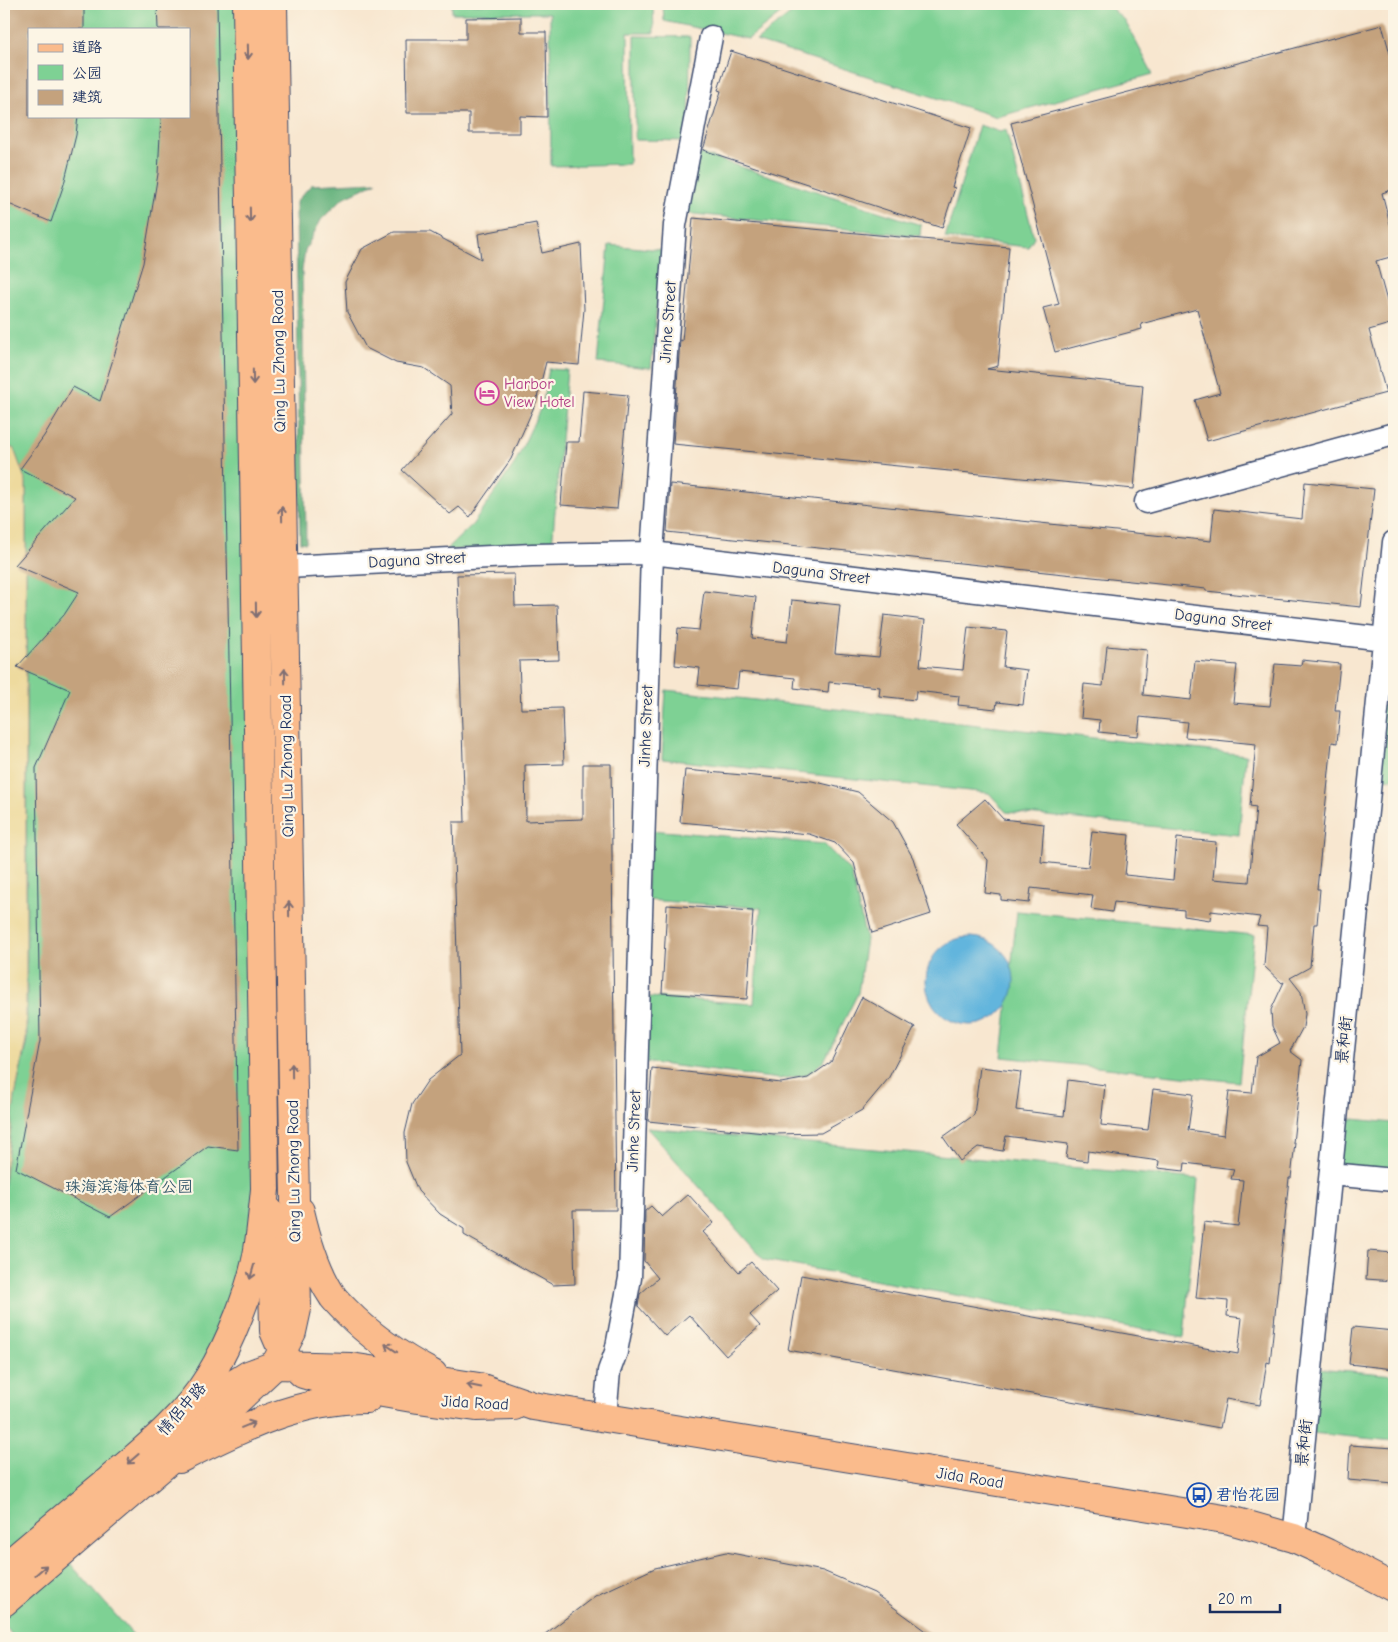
<svg xmlns="http://www.w3.org/2000/svg" width="1398" height="1642" font-family="'Comic Neue','LXGW WenKai TC',sans-serif">
<style>
.green{fill:#7ed194;stroke:#4c8079;fill-rule:evenodd}
.forest{fill:#66b37e;stroke:#40716e}
.sand{fill:#eeda9e;stroke:#84847e}
.water{fill:#62b5dd;stroke:#3e729e}
.building{fill:#c4a27d}
.lines{fill:none;stroke-linecap:round;stroke-linejoin:round}
.minor-casing{stroke:#3c4b6f;stroke-width:25}
.major-casing{stroke:#3c4b6f;stroke-width:30}
.highway-casing{stroke:#3c4b6f;stroke-width:30}
.minor{stroke:#fff;stroke-width:22}
.major{stroke:#fabb8c;stroke-width:28}
.highway{stroke:#fabb8c;stroke-width:28}
.oneway{stroke:#7f6e73}
.labels{text-anchor:middle;dominant-baseline:central;stroke-width:4.5;stroke-linejoin:round;paint-order:stroke}
.street-label{font-size:16px;fill:#1b2f5e;stroke:#fcf5e5}
.hotel-label{font-size:16px;fill:#b23c85;stroke:#fcf5e5;text-anchor:start}
.park-label{font-size:16px;fill:#34586c;stroke:#fcf5e5}
.transit-label{font-size:16px;fill:#164399;stroke:#fcf5e5;text-anchor:start}
</style>
<rect width="100%" height="100%" fill="#fcf5e5"/>
<filter id="ink" filterUnits="userSpaceOnUse"><feTurbulence type="fractalNoise" baseFrequency=".02" numOctaves="2"/><feDisplacementMap in="SourceGraphic" scale="10" xChannelSelector="R" yChannelSelector="G"/><feConvolveMatrix kernelMatrix="1 2 1 2 8 2 1 2 1" color-interpolation-filters="sRGB"/></filter>
<filter id="wash" filterUnits="userSpaceOnUse"><feTurbulence type="fractalNoise" baseFrequency=".0096" numOctaves="4" result="noise"/><feDisplacementMap in="SourceGraphic" scale="20" xChannelSelector="R" yChannelSelector="G"/><feGaussianBlur stdDeviation="1.12" result="paint"/><feColorMatrix in="noise" values="0 0 0 0 0 0 0 0 0 0 0 0 0 0 0 0 0 1.4 0 .05"/><feComposite in="paint" operator="in"/></filter>
<g filter="url(#wash)">
<rect width="100%" height="100%" fill="#f8e7d0"/>
<path class="green" d="M 4,4 L 240,4 L 257,1156 L 245,1277 L 197,1387 L 4,1563 L 4,1183 L 15,1097 L 27,1040 L 26,482 L 14,449 L 4,443 ZM 29,29 L 189,29 L 189,116 L 29,116 Z
M 452,4 L 653,4 L 654,33 L 628,33 L 629,164 L 551,166 L 550,13 L 452,13 Z
M 663,4 L 793,4 L 748,39 L 664,21 Z
M 803,4 L 1107,4 L 1125,21 L 1153,74 L 997,117 L 756,41 Z
M 635,36 L 690,37 L 689,141 L 635,140 Z
M 979,125 L 1000,132 L 1006,130 L 1034,237 L 1028,247 L 945,238 Z
M 695,152 L 921,225 L 920,236 L 683,213 Z
M 609,245 L 662,250 L 651,368 L 598,363 Z
M 549,369 L 567,370 L 552,546 L 446,550 L 473,524 L 515,463 L 542,405 Z
M 666,690 L 1246,755 L 1239,835 L 1006,812 L 989,793 L 662,759 Z
M 1381,705 L 1394,706 L 1394,779 L 1374,777 Z
M 650,830 L 824,844 L 851,872 L 866,939 L 858,993 L 824,1061 L 806,1075 L 779,1079 L 644,1062 L 649,997 L 754,1004 L 761,908 L 646,900 Z
M 1017,911 L 1254,935 L 1239,1082 L 1002,1057 Z
M 1342,1118 L 1394,1123 L 1394,1173 L 1336,1168 Z
M 647,1128 L 1198,1179 L 1184,1337 L 764,1260 Z
M 1317,1368 L 1394,1375 L 1394,1441 L 1311,1433 Z
M 66,1559 L 136,1638 L 14,1638 L 4,1624 L 4,1611 Z"/>
<path class="forest" d="M 377,182 L 343,198 L 321,220 L 305,250 L 302,270 L 306,543 L 300,542 L 296,202 L 311,185 Z"/>
<path class="sand" d="M 4,444 L 14,449 L 26,482 L 26,1040 L 15,1097 L 4,1182 Z"/>
<path class="water" d="M926 981a44 44 0 1 1 88 0a44 44 0 1 1-88 0Z"/>
<g id="blocks">
<path class="building" d="M 4,4 L 84,4 L 84,29 L 29,29 L 29,116 L 78,116 L 76,135 L 64,184 L 51,222 L 4,202 Z
M 157,4 L 217,4 L 238,1150 L 208,1146 L 110,1217 L 16,1169 L 40,1041 L 36,768 L 70,690 L 17,667 L 64,615 L 79,592 L 15,565 L 75,497 L 20,469 L 44,436 L 73,387 L 100,401 L 143,263 L 158,174 L 161,116 L 189,116 L 189,29 L 158,29 Z
M 521,17 L 521,32 L 546,32 L 547,117 L 520,116 L 520,133 L 469,133 L 469,113 L 407,113 L 406,39 L 466,39 L 466,18 Z
M 1382,25 L 1394,68 L 1394,189 L 1382,193 L 1394,239 L 1394,256 L 1376,261 L 1393,323 L 1369,330 L 1386,393 L 1207,441 L 1195,400 L 1220,393 L 1197,309 L 1141,324 L 1142,329 L 1055,352 L 1043,308 L 1059,304 L 1011,123 Z
M 731,51 L 971,128 L 952,187 L 955,188 L 942,228 L 703,150 L 721,91 L 718,90 Z
M 693,218 L 1009,247 L 998,366 L 987,369 L 1143,385 L 1134,489 L 673,444 L 680,340 L 682,341 Z
M 536,223 L 542,253 L 581,244 L 584,309 L 579,365 L 546,362 L 536,402 L 511,459 L 470,517 L 459,507 L 450,514 L 402,470 L 452,414 L 450,386 L 424,368 L 396,363 L 366,348 L 347,312 L 345,282 L 362,249 L 394,232 L 430,232 L 481,259 L 478,234 Z
M 583,391 L 628,395 L 617,509 L 561,505 L 566,442 L 579,442 Z
M 1305,482 L 1374,489 L 1361,607 L 1206,591 L 1206,589 L 667,532 L 670,484 L 1211,541 L 1214,509 L 1302,519 Z
M 514,574 L 515,606 L 557,605 L 559,660 L 519,661 L 521,709 L 562,708 L 564,764 L 525,765 L 526,821 L 583,819 L 583,764 L 611,764 L 616,1210 L 573,1210 L 575,1284 L 553,1285 L 464,1235 L 464,1229 L 440,1214 L 418,1191 L 406,1162 L 405,1133 L 412,1104 L 428,1080 L 460,1055 L 453,822 L 465,822 L 457,575 Z
M 704,591 L 756,597 L 752,638 L 787,642 L 792,600 L 840,605 L 835,653 L 879,657 L 884,615 L 925,620 L 920,666 L 963,670 L 968,627 L 1007,631 L 1003,667 L 1027,670 L 1023,705 L 997,702 L 996,709 L 958,705 L 959,696 L 916,691 L 915,700 L 879,696 L 880,687 L 829,682 L 828,692 L 794,688 L 795,678 L 739,672 L 737,689 L 698,685 L 700,668 L 675,665 L 678,628 L 699,630 Z
M 1107,646 L 1147,650 L 1143,695 L 1191,700 L 1195,661 L 1237,665 L 1233,703 L 1270,706 L 1275,664 L 1301,666 L 1302,660 L 1340,664 L 1335,711 L 1340,711 L 1337,743 L 1332,742 L 1317,889 L 1320,889 L 1317,924 L 1314,924 L 1310,967 L 1290,978 L 1301,992 L 1305,1014 L 1303,1027 L 1290,1051 L 1302,1060 L 1293,1143 L 1295,1143 L 1291,1178 L 1289,1178 L 1270,1363 L 1267,1362 L 1260,1405 L 1226,1399 L 1220,1428 L 788,1350 L 801,1275 L 1238,1354 L 1242,1318 L 1227,1316 L 1228,1301 L 1196,1298 L 1204,1222 L 1238,1226 L 1243,1180 L 1231,1179 L 1234,1169 L 1185,1163 L 1184,1171 L 1158,1168 L 1159,1161 L 1088,1151 L 1087,1161 L 1066,1158 L 1068,1144 L 1006,1136 L 1003,1151 L 978,1147 L 960,1161 L 943,1137 L 974,1115 L 980,1067 L 1021,1072 L 1016,1110 L 1064,1116 L 1068,1080 L 1105,1085 L 1101,1125 L 1148,1130 L 1153,1089 L 1193,1094 L 1188,1130 L 1224,1135 L 1229,1091 L 1252,1093 L 1256,1057 L 1280,1043 L 1272,1026 L 1271,1010 L 1284,982 L 1282,983 L 1264,966 L 1267,927 L 1257,926 L 1260,917 L 1211,911 L 1210,920 L 1184,916 L 1184,910 L 1114,902 L 1112,912 L 1091,909 L 1093,895 L 1031,888 L 1029,903 L 1001,900 L 1001,895 L 985,893 L 988,860 L 956,824 L 985,799 L 1003,819 L 1044,824 L 1041,862 L 1088,867 L 1092,831 L 1129,835 L 1125,875 L 1173,880 L 1177,838 L 1216,842 L 1213,879 L 1249,882 L 1256,807 L 1250,806 L 1256,744 L 1185,737 L 1187,722 L 1140,717 L 1138,736 L 1099,732 L 1100,720 L 1081,718 L 1084,684 L 1103,686 Z
M 685,770 L 812,781 L 858,792 L 893,822 L 913,858 L 931,914 L 872,933 L 854,863 L 835,843 L 809,834 L 680,822 Z
M 667,905 L 753,911 L 747,999 L 662,993 Z
M 862,997 L 915,1027 L 888,1079 L 862,1110 L 821,1133 L 774,1134 L 648,1121 L 652,1068 L 781,1083 L 808,1078 L 831,1062 Z
M 688,1194 L 714,1223 L 703,1232 L 739,1272 L 751,1262 L 777,1291 L 750,1315 L 760,1326 L 726,1356 L 689,1315 L 665,1336 L 638,1306 L 640,1294 L 658,1278 L 644,1261 L 645,1211 L 651,1206 L 662,1217 Z
M 1368,1251 L 1394,1253 L 1394,1281 L 1366,1279 Z
M 1353,1327 L 1394,1331 L 1394,1369 L 1349,1364 Z
M 1350,1445 L 1394,1448 L 1394,1484 L 1348,1480 Z
M 726,1552 L 823,1571 L 874,1593 L 936,1638 L 540,1638 L 595,1596 L 655,1568 Z"/>
</g>
</g>
<g filter="url(#ink)">
<use href="#blocks" fill-opacity="0" stroke="#3c4b6f" stroke-width="1"/>
<g class="lines">
<g class="minor-casing">
<path id="minor" d="M 1146,502 L 1394,434
M 266,568 L 532,555 L 652,553 L 1384,639
M 1331,1174 L 1394,1180
M 605,1417 L 609,1371 L 616,1352 L 630,1278 L 652,553 L 675,225 L 711,37
M 1294,1538 L 1394,542"/>
</g>
<g class="major-casing">
<path id="major" d="M 269,1211 L 272,1229 L 274,1331 L 283,1352 L 287,1359 L 303,1374 L 348,1387 L 418,1399 L 476,1407 L 514,1406
M 300,1211 C 307,1241 316,1272 333,1297 C 337,1302 342,1307 346,1311 C 371,1337 401,1357 433,1374
M 181,1418 L 248,1375 L 275,1365 L 351,1367 L 479,1387 L 533,1406 L 1230,1520 L 1294,1538 L 1327,1553 L 1394,1588
M 179,1459 C 239,1429 298,1399 367,1399"/>
</g>
<g class="highway-casing">
<path id="highway" d="M 4,1568 C 39,1538 74,1509 109,1480 C 145,1449 184,1418 209,1377 C 229,1345 252,1288 258,1250 C 261,1230 263,1210 265,1189 L 247,4
M 4,1602 L 211,1425 L 275,1365 L 292,1332 L 297,1309 L 273,4"/>
</g>
<use href="#minor" class="minor"/>
<use href="#major" class="major"/>
<use href="#highway" class="highway"/>
</g>
<defs><path id="oneway-shaft" d="M-6 0H5M1.5-3L5.5 0L1.5 3" fill="none" stroke-width="1.6" stroke-linecap="round" stroke-linejoin="round" transform="scale(1.25)"/></defs>
<g class="oneway">
<use href="#oneway-shaft" transform="translate(248 52) rotate(89)"/>
<use href="#oneway-shaft" transform="translate(250 215) rotate(89)"/>
<use href="#oneway-shaft" transform="translate(253 377) rotate(89)"/>
<use href="#oneway-shaft" transform="translate(282 514) rotate(-91)"/>
<use href="#oneway-shaft" transform="translate(256 610) rotate(89)"/>
<use href="#oneway-shaft" transform="translate(285 676) rotate(-91)"/>
<use href="#oneway-shaft" transform="translate(289 909) rotate(-91)"/>
<use href="#oneway-shaft" transform="translate(292 1071) rotate(-91)"/>
<use href="#oneway-shaft" transform="translate(252 1272) rotate(106)"/>
<use href="#oneway-shaft" transform="translate(391 1348) rotate(-146)"/>
<use href="#oneway-shaft" transform="translate(474 1386) rotate(-169)"/>
<use href="#oneway-shaft" transform="translate(248 1425) rotate(-22)"/>
<use href="#oneway-shaft" transform="translate(133 1459) rotate(139)"/>
<use href="#oneway-shaft" transform="translate(41 1570) rotate(-41)"/>
</g>
</g>
<defs>
<g id="hotel-ring" transform="scale(1.25)"><circle r="9.5" fill="#fcf5e5" stroke="#d1479c" stroke-width="1.5"/><path d="M-6-4.5h1.5V1H6V5H4.5V3h-9V5H-6ZM-4 0a1.8 1.8 0 1 1 3.6 0ZM.5 0V-2.5h3Q6-2.5 6 0Z" fill="#d1479c"/></g>
<g id="bus-ring" transform="scale(1.25)"><circle r="9.5" fill="#fcf5e5" stroke="#1a4fb4" stroke-width="1.5"/><path d="M-5-6H5V4H4V6H2V4H-2V6H-4V4H-5ZM-3.5-4V0h7V-4ZM-3.5 1.2v1.5H-2V1.2ZM2 1.2v1.5H3.5V1.2Z" fill="#1a4fb4"/></g>
</defs>
<g fill-rule="evenodd">
<use href="#hotel-ring" x="487" y="393"/>
<use href="#bus-ring" x="1199" y="1495"/>
</g>
<g class="labels">
<g class="street-label">
<text transform="translate(668 322) rotate(-86)">Jinhe Street</text>
<text transform="translate(279 361) rotate(-91)">Qing Lu Zhong Road</text>
<text transform="translate(417 560) rotate(-3)">Daguna Street</text>
<text transform="translate(821 573) rotate(7)">Daguna Street</text>
<text transform="translate(1223 620) rotate(7)">Daguna Street</text>
<text transform="translate(646 726) rotate(-88)">Jinhe Street</text>
<text transform="translate(287 766) rotate(-91)">Qing Lu Zhong Road</text>
<text transform="translate(1344 1040) rotate(-84)">景和街</text>
<text transform="translate(634 1131) rotate(-88)">Jinhe Street</text>
<text transform="translate(294 1171) rotate(-91)">Qing Lu Zhong Road</text>
<text transform="translate(475 1403) rotate(3)">Jida Road</text>
<text transform="translate(182 1409) rotate(-49)">情侶中路</text>
<text transform="translate(1304 1443) rotate(-84)">景和街</text>
<text transform="translate(970 1478) rotate(9)">Jida Road</text>
</g>
<g class="hotel-label">
<text x="504" y="384">Harbor<tspan x="504" dy="18">View Hotel</tspan></text>
</g>
<g class="park-label">
<text x="129" y="1187">珠海滨海体育公园</text>
</g>
<g class="transit-label">
<text x="1216" y="1495">君怡花园</text>
</g>
</g>
<rect width="1398" height="1642" fill="none" stroke="#fcf5e5" stroke-width="20"/>
<rect x="28" y="28" width="162" height="90" fill="#fcf5e5" stroke="#a2a6af"/>
<rect x="38" y="44" width="25" height="8" fill="#fabb8c" stroke="#a2a6af"/>
<text x="72" y="52" font-size="15" fill="#1b2f5e">道路</text>
<rect x="38" y="65" width="25" height="15" fill="#7ed194" stroke="#a2a6af"/>
<text x="72" y="78" font-size="15" fill="#1b2f5e">公园</text>
<rect x="38" y="90" width="25" height="15" fill="#c4a27d" stroke="#a2a6af"/>
<text x="72" y="102" font-size="15" fill="#1b2f5e">建筑</text>
<path d="M1210 1604v8h70v-8" fill="none" stroke="#1b2f5e" stroke-width="2.5"/>
<text x="1218" y="1604" font-size="15" fill="#1b2f5e" stroke="#fcf5e5" stroke-width="4" paint-order="stroke">20 m</text>
</svg>
